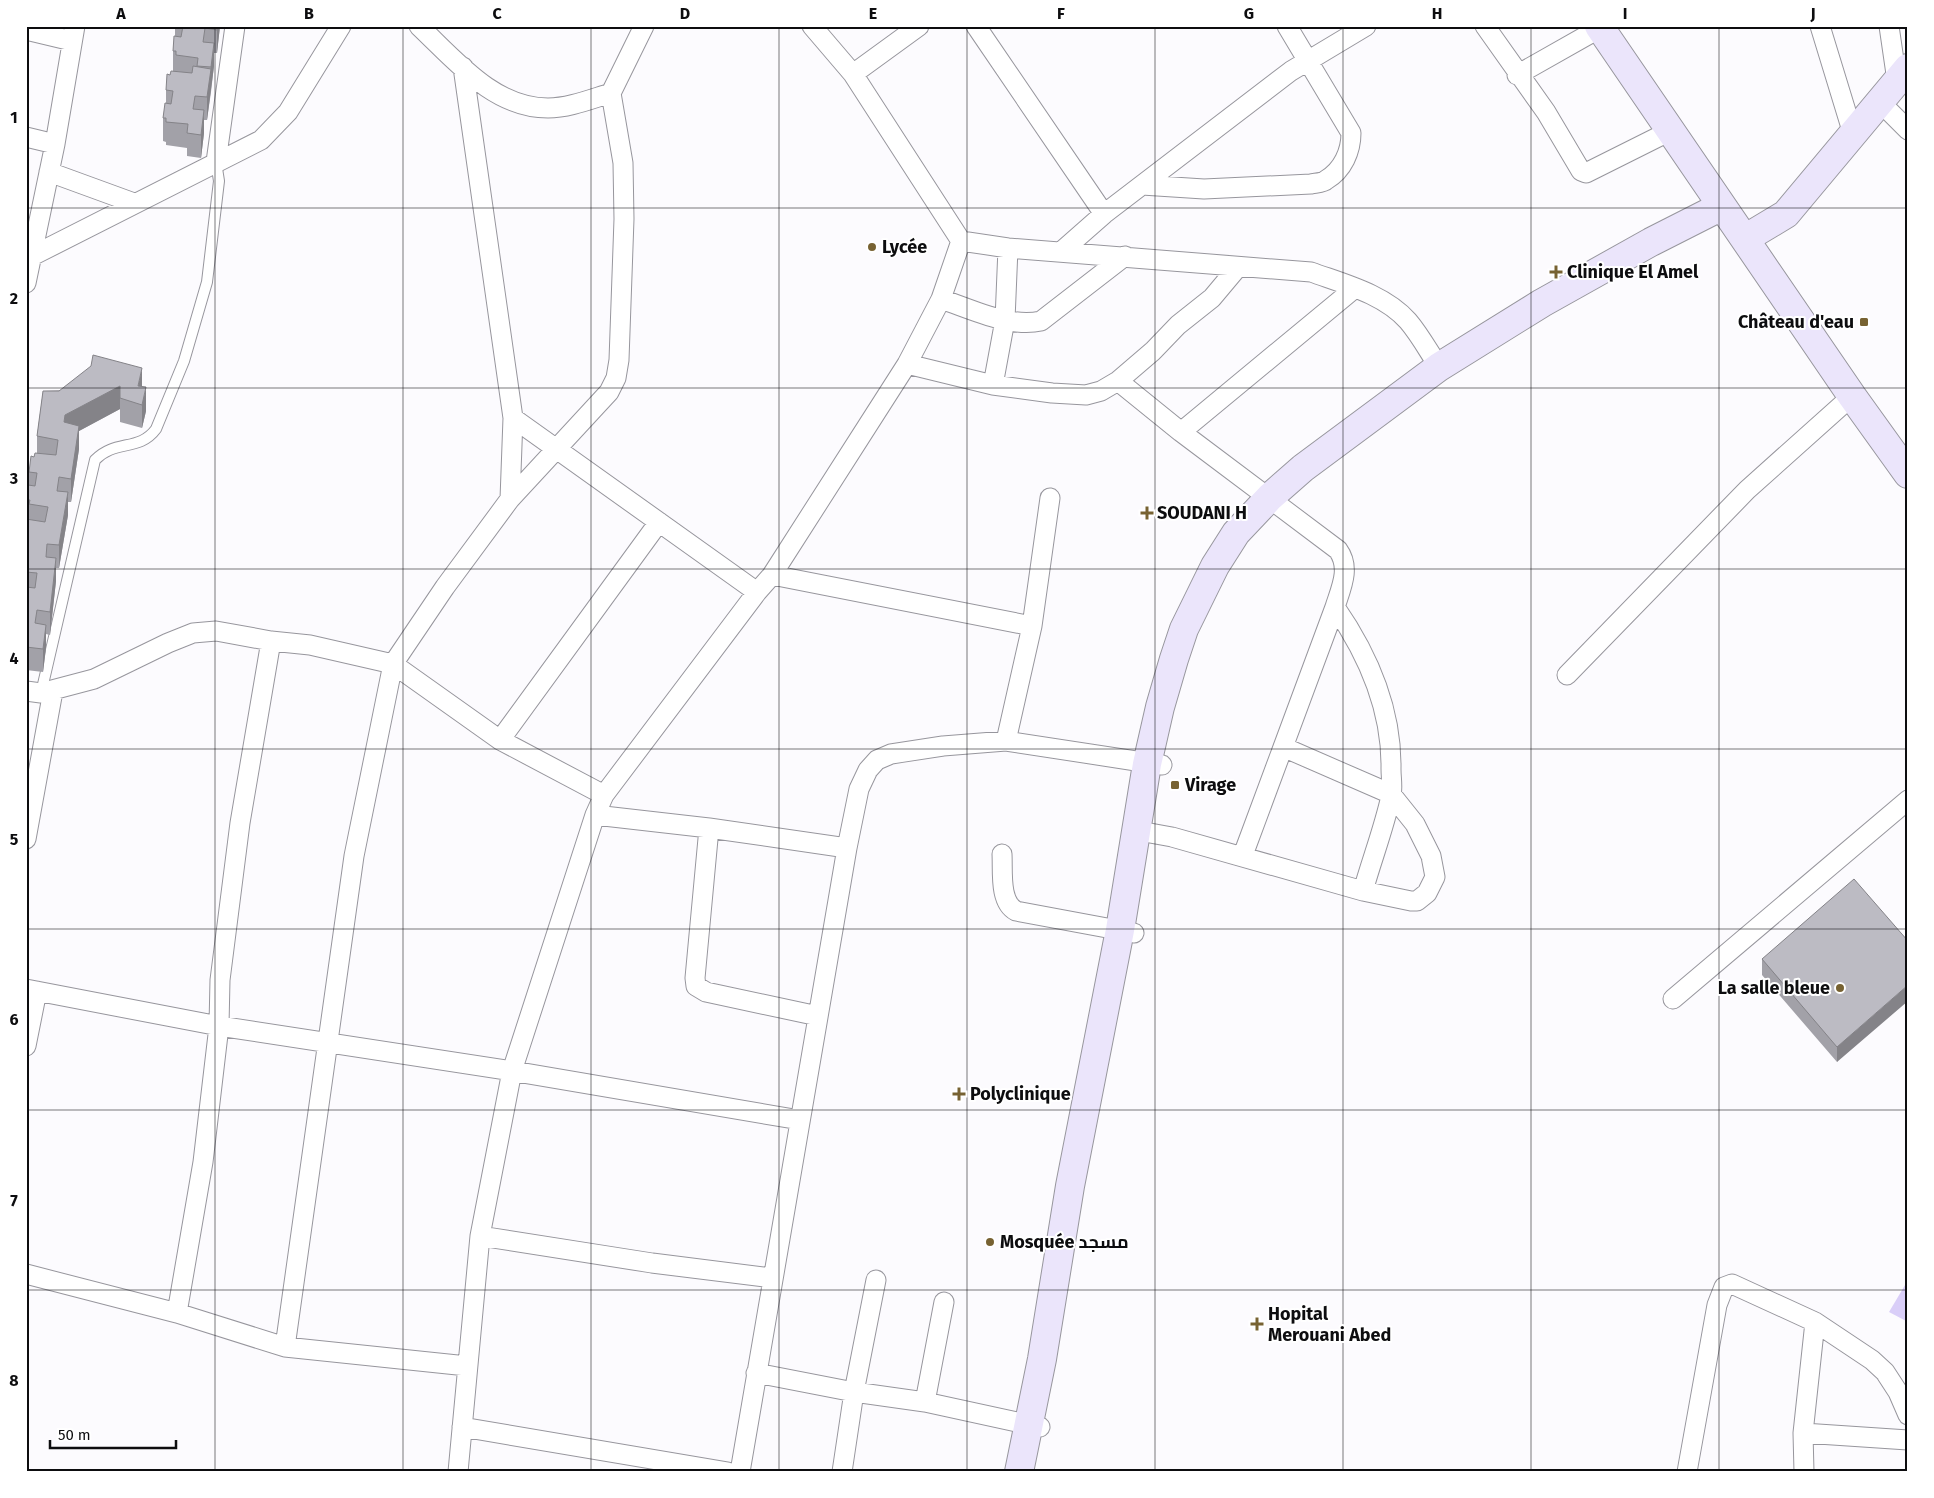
<svg xmlns="http://www.w3.org/2000/svg" width="1934" height="1498" font-family="'Fira Sans',Cairo,sans-serif">
<style>
.green{fill:#d9cef8}
.lines{fill:none;stroke-linecap:round;stroke-linejoin:round}
.lane-casing{stroke:#97969d;stroke-width:12}
.street-casing{stroke:#97969d;stroke-width:21}
.secondary-casing{stroke:#97969d;stroke-width:30}
.lane{stroke:#fff;stroke-width:10}
.street{stroke:#fff;stroke-width:19}
.secondary{stroke:#ebe5fb;stroke-width:28}
.wall{fill:#a2a1a8}
.shaded-wall{fill:#848388}
.building{fill:#bcbbc3;stroke:#848388}
.grid{fill:none;stroke:#0d0d0f;stroke-width:1;stroke-opacity:0.55}
.poi-dot{fill:#776232;stroke:#fff;stroke-width:2}
.labels{text-anchor:middle;dominant-baseline:central;stroke-width:4;stroke-linejoin:round;paint-order:stroke}
.poi-label{font-size:18px;font-weight:bold;fill:#0d0d0f;stroke:#fff;text-anchor:start}
.neatline{fill:none;stroke:#0d0d0f;stroke-width:2}
.grid-label{font-size:16px;text-anchor:middle;font-weight:bold;fill:#0d0d0f}
</style>
<rect width="100%" height="100%" fill="#fcfbfe"/>
<path class="green" d="M 1908,1280 L 1908,1322 L 1889,1312 Z"/>
<g class="lines">
<g class="lane-casing">
<path id="lane" d="M 41,693 L 95,460 C 115,439 139,452 156,429 L 184,361 L 207,282 L 219,181 L 216,162"/>
</g>
<g class="street-casing">
<path id="street" d="M 419,26 C 456,61 494,108 548,108 C 569,108 591,99 611,93 L 644,26
M 812,26 L 853,74 L 961,241 L 1008,248 L 1311,272 C 1344,284 1384,294 1408,321 C 1420,335 1429,352 1439,367
M 976,26 L 1104,214
M 1485,26 L 1546,112 L 1581,171 L 1586,173 L 1670,131
M 1820,26 L 1853,134
M 1889,26 L 1897,81
M 26,30 L 72,41
M 463,67 L 513,418 L 757,592
M 853,74 L 919,26
M 1517,75 L 1600,28
M 1880,102 L 1908,130
M 26,137 L 55,144
M 216,162 L 235,26
M 49,172 L 134,203
M 1142,185 L 1204,189 L 1311,184 C 1315,183 1323,183 1326,180 C 1343,170 1351,151 1351,133 L 1287,26
M 1062,251 L 1104,214 L 1291,71 L 1366,26
M 32,256 L 261,140 L 288,112 L 341,26
M 26,283 L 55,144 L 75,26
M 941,299 C 971,309 1009,328 1041,321 L 1125,256
M 907,364 L 993,385 L 1052,393 L 1086,395 L 1101,391 L 1118,381 L 1153,351 L 1178,325 L 1212,298 L 1238,267
M 1118,381 L 1181,432 L 1338,550 C 1351,568 1341,588 1335,607 L 1243,855
M 993,385 L 1005,320 L 1008,248
M 1181,432 L 1355,288
M 510,499 L 513,418
M 772,575 L 1032,626 L 1006,741
M 1335,607 C 1369,656 1392,709 1391,769 C 1391,778 1393,788 1391,796 C 1384,828 1372,859 1363,891
M 1032,626 L 1050,498
M 1567,675 L 1747,490 L 1852,396
M 26,691 L 41,693 L 94,679 L 168,643 L 193,633 L 216,631 L 271,641 L 310,645 L 393,664 L 500,740 L 604,795
M 500,740 L 659,522
M 595,815 L 709,828 L 847,848
M 709,828 L 695,978 L 696,986 L 706,992 L 818,1016
M 1150,833 L 1172,837 L 1363,891 L 1411,901 L 1417,901 L 1427,893 L 1435,877 L 1431,856 L 1415,824 L 1391,794 L 1283,747
M 26,839 L 53,691
M 1002,854 C 1003,871 999,902 1016,911 L 1134,933
M 26,989 L 219,1026 L 512,1071 L 800,1120
M 1673,999 L 1908,800
M 26,1046 L 37,991
M 480,1236 L 652,1263 L 772,1278
M 26,1274 L 177,1313 L 285,1347 L 467,1366
M 177,1313 L 203,1162 L 219,1026 L 220,980 L 240,823 L 271,641
M 285,1347 L 354,856 L 393,664 L 445,587 L 510,499 L 609,392 L 616,378 L 619,360 L 624,219 L 623,163 L 611,93
M 756,1373 L 854,1392 L 925,1402 L 1040,1427
M 925,1402 L 944,1302
M 462,1427 L 728,1472
M 1803,1433 L 1908,1440
M 458,1472 L 480,1236 L 512,1071 L 595,815 L 604,795 L 757,592 L 772,575 L 907,364 L 941,299 L 961,241
M 740,1472 L 847,848 L 859,789 L 868,770 L 877,760 L 891,754 L 943,746 L 1006,741 L 1162,765
M 842,1472 L 854,1392 L 876,1280
M 1687,1472 L 1717,1305 L 1724,1287 L 1732,1284 L 1815,1322 L 1872,1360 L 1885,1372 L 1898,1392 L 1908,1415
M 1804,1472 L 1803,1433 L 1815,1322"/>
</g>
<g class="secondary-casing">
<path id="secondary" d="M 1599,26 L 1852,396 L 1908,474
M 1746,238 L 1786,214 L 1908,68
M 1019,1472 L 1042,1359 L 1070,1186 L 1120,930 L 1147,764 L 1160,707 L 1174,659 L 1184,629 L 1215,566 L 1236,533 L 1270,497 L 1303,468 L 1439,367 L 1542,303 L 1651,242 L 1722,206"/>
</g>
<use href="#lane" class="lane"/>
<use href="#street" class="street"/>
<use href="#secondary" class="secondary"/>
</g>
<path class="wall" d="M 175,26 L 220,26 L 217,53 L 214,53 L 214,66 L 211,92 L 207,120 L 204,120 L 204,133 L 201,158 L 187,156 L 187,148 L 166,145 L 166,142 L 163,141 L 163,118 L 166,103 L 166,90 L 170,75 L 173,71 L 173,51 L 175,36 Z
M 142,387 L 146,411 L 142,428 L 120,422 L 120,409 L 79,431 L 79,449 L 71,502 L 68,502 L 68,515 L 59,568 L 56,568 L 56,581 L 50,635 L 46,634 L 46,648 L 43,672 L 26,670 L 27,500 L 29,485 L 29,472 L 34,457 L 37,453 L 37,436 L 43,391 Z
M 1908,941 L 1837,1062 L 1762,975 L 1762,959 Z"/>
<path class="shaded-wall" d="M 217,26 L 220,26 L 217,53 Z
M 214,43 L 214,66 L 207,120 L 207,97 Z
M 204,110 L 204,133 L 201,158 L 201,135 Z
M 142,368 L 142,391 L 138,386 Z
M 120,386 L 120,409 L 79,431 L 79,449 L 71,502 L 71,479 L 64,422 L 65,415 Z
M 146,387 L 146,411 L 142,428 L 142,405 Z
M 68,492 L 68,515 L 59,568 L 59,545 Z
M 56,558 L 56,581 L 50,635 L 50,612 Z
M 46,625 L 46,648 L 43,672 L 43,649 Z
M 1908,985 L 1908,1001 L 1837,1062 L 1837,1047 Z"/>
<path class="building" d="M 183,26 L 217,26 L 217,30 L 205,28 L 203,42 L 214,43 L 211,67 L 197,66 L 198,58 L 176,55 L 176,51 L 173,51 L 174,36 L 181,37 Z
M 193,66 L 211,69 L 207,97 L 195,96 L 193,109 L 204,110 L 201,135 L 187,133 L 188,124 L 166,122 L 166,118 L 163,118 L 165,103 L 171,104 L 173,91 L 166,90 L 167,74 L 170,75 L 171,71 L 192,73 Z
M 93,355 L 142,368 L 138,386 L 146,387 L 142,405 L 120,398 L 120,386 L 65,415 L 64,422 L 79,426 L 71,479 L 59,477 L 57,491 L 68,492 L 59,545 L 47,544 L 46,557 L 56,558 L 50,612 L 37,610 L 35,623 L 46,625 L 43,649 L 26,647 L 26,587 L 35,588 L 37,573 L 26,572 L 26,519 L 45,522 L 48,507 L 29,504 L 30,500 L 27,500 L 28,485 L 35,486 L 37,473 L 29,472 L 31,456 L 34,457 L 35,453 L 56,455 L 58,440 L 37,436 L 43,391 L 59,391 L 91,366 Z
M 1854,879 L 1908,941 L 1908,985 L 1837,1047 L 1762,959 Z"/>
<path class="grid" d="M 215,26 L 215,1472M 403,26 L 403,1472M 591,26 L 591,1472M 779,26 L 779,1472M 967,26 L 967,1472M 1155,26 L 1155,1472M 1343,26 L 1343,1472M 1531,26 L 1531,1472M 1719,26 L 1719,1472M 26,208 L 1908,208M 26,388 L 1908,388M 26,569 L 1908,569M 26,749 L 1908,749M 26,929 L 1908,929M 26,1110 L 1908,1110M 26,1290 L 1908,1290"/>
<g class="poi-dot">
<circle cx="872" cy="247" r="5"/>
<path d="M1553.5 264.5h5v5h5v5h-5v5h-5v-5h-5v-5h5z"/>
<rect x="1859" y="317" width="10" height="10" rx="2.5"/>
<path d="M1144.5 505.5h5v5h5v5h-5v5h-5v-5h-5v-5h5z"/>
<rect x="1170" y="780" width="10" height="10" rx="2.5"/>
<circle cx="1840" cy="988" r="5"/>
<path d="M956.5 1086.5h5v5h5v5h-5v5h-5v-5h-5v-5h5z"/>
<circle cx="990" cy="1242" r="5"/>
<path d="M1254.5 1316.5h5v5h5v5h-5v5h-5v-5h-5v-5h5z"/>
</g>
<g class="labels">
<g class="poi-label">
<text x="882" y="247">Lycée</text>
<text x="1567" y="272">Clinique El Amel</text>
<text x="1854" y="322" text-anchor="end">Château d'eau</text>
<text x="1157" y="513">SOUDANI H</text>
<text x="1185" y="785">Virage</text>
<text x="1830" y="988" text-anchor="end">La salle bleue</text>
<text x="970" y="1094">Polyclinique</text>
<text x="1000" y="1242">Mosquée مسجد</text>
<text x="1268" y="1314">Hopital<tspan x="1268" dy="21">Merouani Abed</tspan></text>
</g>
</g>
<rect width="1934" height="1498" fill="none" stroke="#ffffff" stroke-width="55"/>
<path d="M50 1440v8h126v-8" fill="none" stroke="#0d0d0f" stroke-width="2.5"/>
<text x="58" y="1440" font-size="15" fill="#0d0d0f" stroke="#ffffff" stroke-width="4" paint-order="stroke">50 m</text>
<rect x="28" y="28" width="1878" height="1442" class="neatline"/>
<g class="grid-label">
<text x="121" y="19">A</text>
<text x="309" y="19">B</text>
<text x="497" y="19">C</text>
<text x="685" y="19">D</text>
<text x="873" y="19">E</text>
<text x="1061" y="19">F</text>
<text x="1249" y="19">G</text>
<text x="1437" y="19">H</text>
<text x="1625" y="19">I</text>
<text x="1813" y="19">J</text>
<text x="14" y="123">1</text>
<text x="14" y="304">2</text>
<text x="14" y="484">3</text>
<text x="14" y="664">4</text>
<text x="14" y="845">5</text>
<text x="14" y="1025">6</text>
<text x="14" y="1206">7</text>
<text x="14" y="1386">8</text>
</g>
</svg>
